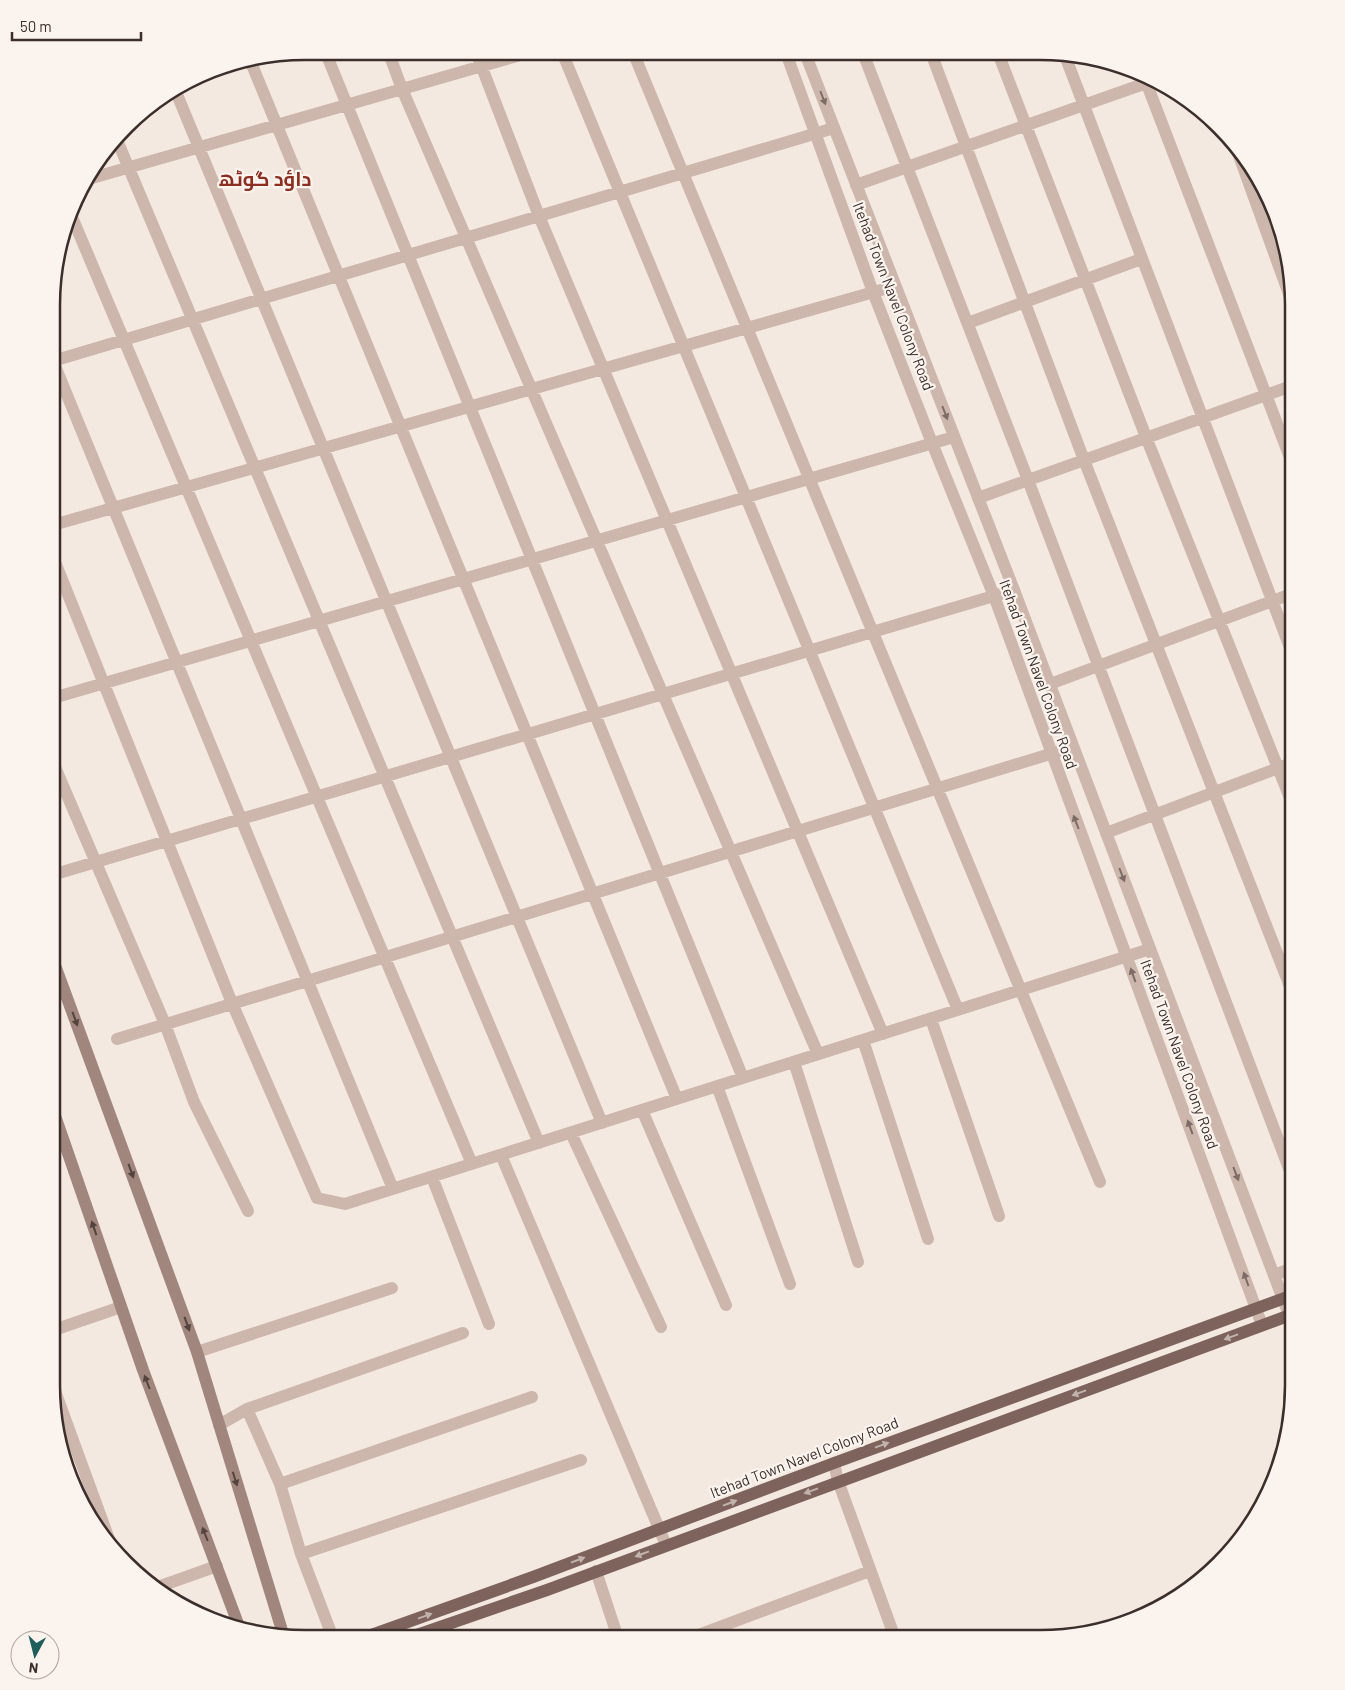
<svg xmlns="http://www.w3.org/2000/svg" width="1345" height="1690" font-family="Barlow,Cairo,sans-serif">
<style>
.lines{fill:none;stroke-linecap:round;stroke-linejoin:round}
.minor{stroke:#cdb7ac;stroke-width:12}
.tertiary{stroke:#cdb7ac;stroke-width:12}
.secondary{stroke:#a1867d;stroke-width:12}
.primary{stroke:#7d635c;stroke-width:12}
.oneway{fill:#7d6c65}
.oneway2{fill:#544440}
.oneway3{fill:#c2b2ac}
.labels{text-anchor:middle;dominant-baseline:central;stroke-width:4.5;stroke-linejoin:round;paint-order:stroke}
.street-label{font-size:15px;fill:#3b2e2b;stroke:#fbf3ee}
.district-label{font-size:20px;font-weight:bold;fill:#8c2f22;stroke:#fbf3ee}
.rim{fill:none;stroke:#3b2e2b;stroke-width:2.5}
</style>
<rect width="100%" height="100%" fill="#f4e9e1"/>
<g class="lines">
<path class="minor" d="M 325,51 L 743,1078
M 388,51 L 402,89 L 818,1054
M 476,52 L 539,216 L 883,1034
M 562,52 L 958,1010
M 633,52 L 1100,1182
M 863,53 L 1028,480 L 1293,1179
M 931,53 L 1084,460 L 1293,994
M 998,53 L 1146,437 L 1294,808
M 1064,53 L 1294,658
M 250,60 L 677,1099
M 1143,74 L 1294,468
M 176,92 L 602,1123
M 117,140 L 539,1143
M 1234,142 L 1294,308
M 85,180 L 531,52
M 856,185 L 1155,80
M 72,217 L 472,1164
M 968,323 L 1141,259
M 53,361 L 393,1189
M 53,361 L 834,128
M 978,498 L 1294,385
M 53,525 L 895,286
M 53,557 L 232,1003 L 317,1198 L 345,1204 L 1150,949
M 1050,684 L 1294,593
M 53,698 L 954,437
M 52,760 L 165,1024 L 194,1102 L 248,1211
M 1106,833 L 1294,762
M 52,875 L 1014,590
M 931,1019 L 999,1216
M 117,1039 L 1073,747
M 863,1040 L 928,1239
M 794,1062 L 858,1262
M 717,1086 L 790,1284
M 642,1110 L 726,1305
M 571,1133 L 661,1327
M 501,1155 L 666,1545
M 432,1177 L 489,1324
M 1274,1275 L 1293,1268
M 51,1331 L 121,1307
M 197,1352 L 392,1288
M 51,1380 L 113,1550
M 247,1409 L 463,1333
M 219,1425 L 247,1409 L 280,1484 L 301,1554 L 333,1638
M 834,1463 L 838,1481 L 895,1638
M 280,1484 L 532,1397
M 301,1554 L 581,1460
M 596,1571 L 618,1638
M 155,1588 L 217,1566
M 690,1638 L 870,1571"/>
<path class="tertiary" d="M 786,53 L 873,292 L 932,443 L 994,596 L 1262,1325
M 805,53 L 1014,590 L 1289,1315"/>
<path class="secondary" d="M 52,957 L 197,1352 L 284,1637
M 52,1107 L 143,1370 L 240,1629"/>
<path class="primary" d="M 363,1638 L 533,1577 L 834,1463 L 1293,1295
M 408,1638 L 547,1590 L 1293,1314"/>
</g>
<defs><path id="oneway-solid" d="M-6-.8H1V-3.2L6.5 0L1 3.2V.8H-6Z" transform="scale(1.25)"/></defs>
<g class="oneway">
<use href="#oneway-solid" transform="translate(823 98) rotate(69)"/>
<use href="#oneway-solid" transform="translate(945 413) rotate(69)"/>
<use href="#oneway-solid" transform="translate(1076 822) rotate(-111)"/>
<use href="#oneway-solid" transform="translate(1122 875) rotate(69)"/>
<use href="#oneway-solid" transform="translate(1133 975) rotate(-110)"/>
<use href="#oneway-solid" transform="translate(1190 1127) rotate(-110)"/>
<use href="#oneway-solid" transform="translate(1236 1174) rotate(69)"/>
<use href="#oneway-solid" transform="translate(1246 1279) rotate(-110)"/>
</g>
<g class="oneway2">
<use href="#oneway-solid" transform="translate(75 1019) rotate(70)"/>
<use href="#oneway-solid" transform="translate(131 1171) rotate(70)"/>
<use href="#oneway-solid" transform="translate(94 1228) rotate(-109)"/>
<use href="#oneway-solid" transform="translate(187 1324) rotate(70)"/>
<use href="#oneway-solid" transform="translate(147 1382) rotate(-111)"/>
<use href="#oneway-solid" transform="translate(235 1479) rotate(73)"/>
<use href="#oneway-solid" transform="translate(205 1534) rotate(-111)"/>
</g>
<g class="oneway3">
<use href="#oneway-solid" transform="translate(1231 1337) rotate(160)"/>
<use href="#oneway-solid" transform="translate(1079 1393) rotate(160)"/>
<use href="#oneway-solid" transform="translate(882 1445) rotate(-20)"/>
<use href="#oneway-solid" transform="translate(811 1491) rotate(160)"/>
<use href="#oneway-solid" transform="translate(730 1503) rotate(-21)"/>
<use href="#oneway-solid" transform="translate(642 1554) rotate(159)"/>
<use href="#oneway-solid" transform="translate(578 1560) rotate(-21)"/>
<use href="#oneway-solid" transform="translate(425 1616) rotate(-20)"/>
</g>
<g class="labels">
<g class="street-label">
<text transform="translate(894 296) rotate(69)">Itehad Town Navel Colony Road</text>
<text transform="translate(1039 674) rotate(70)">Itehad Town Navel Colony Road</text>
<text transform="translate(1180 1054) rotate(70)">Itehad Town Navel Colony Road</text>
<text transform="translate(804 1457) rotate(-21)">Itehad Town Navel Colony Road</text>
</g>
<g class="district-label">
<text x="265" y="178">داؤد گوٹھ</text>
</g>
</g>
<path d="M0 0H1345V1690H0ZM305 60H1040A245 245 0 0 1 1285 305V1385A245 245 0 0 1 1040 1630H305A245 245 0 0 1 60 1385V305A245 245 0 0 1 305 60Z" fill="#fbf3ee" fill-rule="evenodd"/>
<path class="rim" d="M305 60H1040A245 245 0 0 1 1285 305V1385A245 245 0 0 1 1040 1630H305A245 245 0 0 1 60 1385V305A245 245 0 0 1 305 60Z"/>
<g transform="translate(35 1655) rotate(187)"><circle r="24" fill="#fbf3ee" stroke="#aea4a0"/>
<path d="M0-4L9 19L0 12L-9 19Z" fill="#1f5e5b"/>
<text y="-8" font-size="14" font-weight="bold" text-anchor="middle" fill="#3b2e2b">N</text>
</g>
<path d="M12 32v8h129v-8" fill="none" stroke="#3b2e2b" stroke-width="2.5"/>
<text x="20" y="32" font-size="15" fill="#3b2e2b" stroke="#fbf3ee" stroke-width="4" paint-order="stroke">50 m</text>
</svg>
